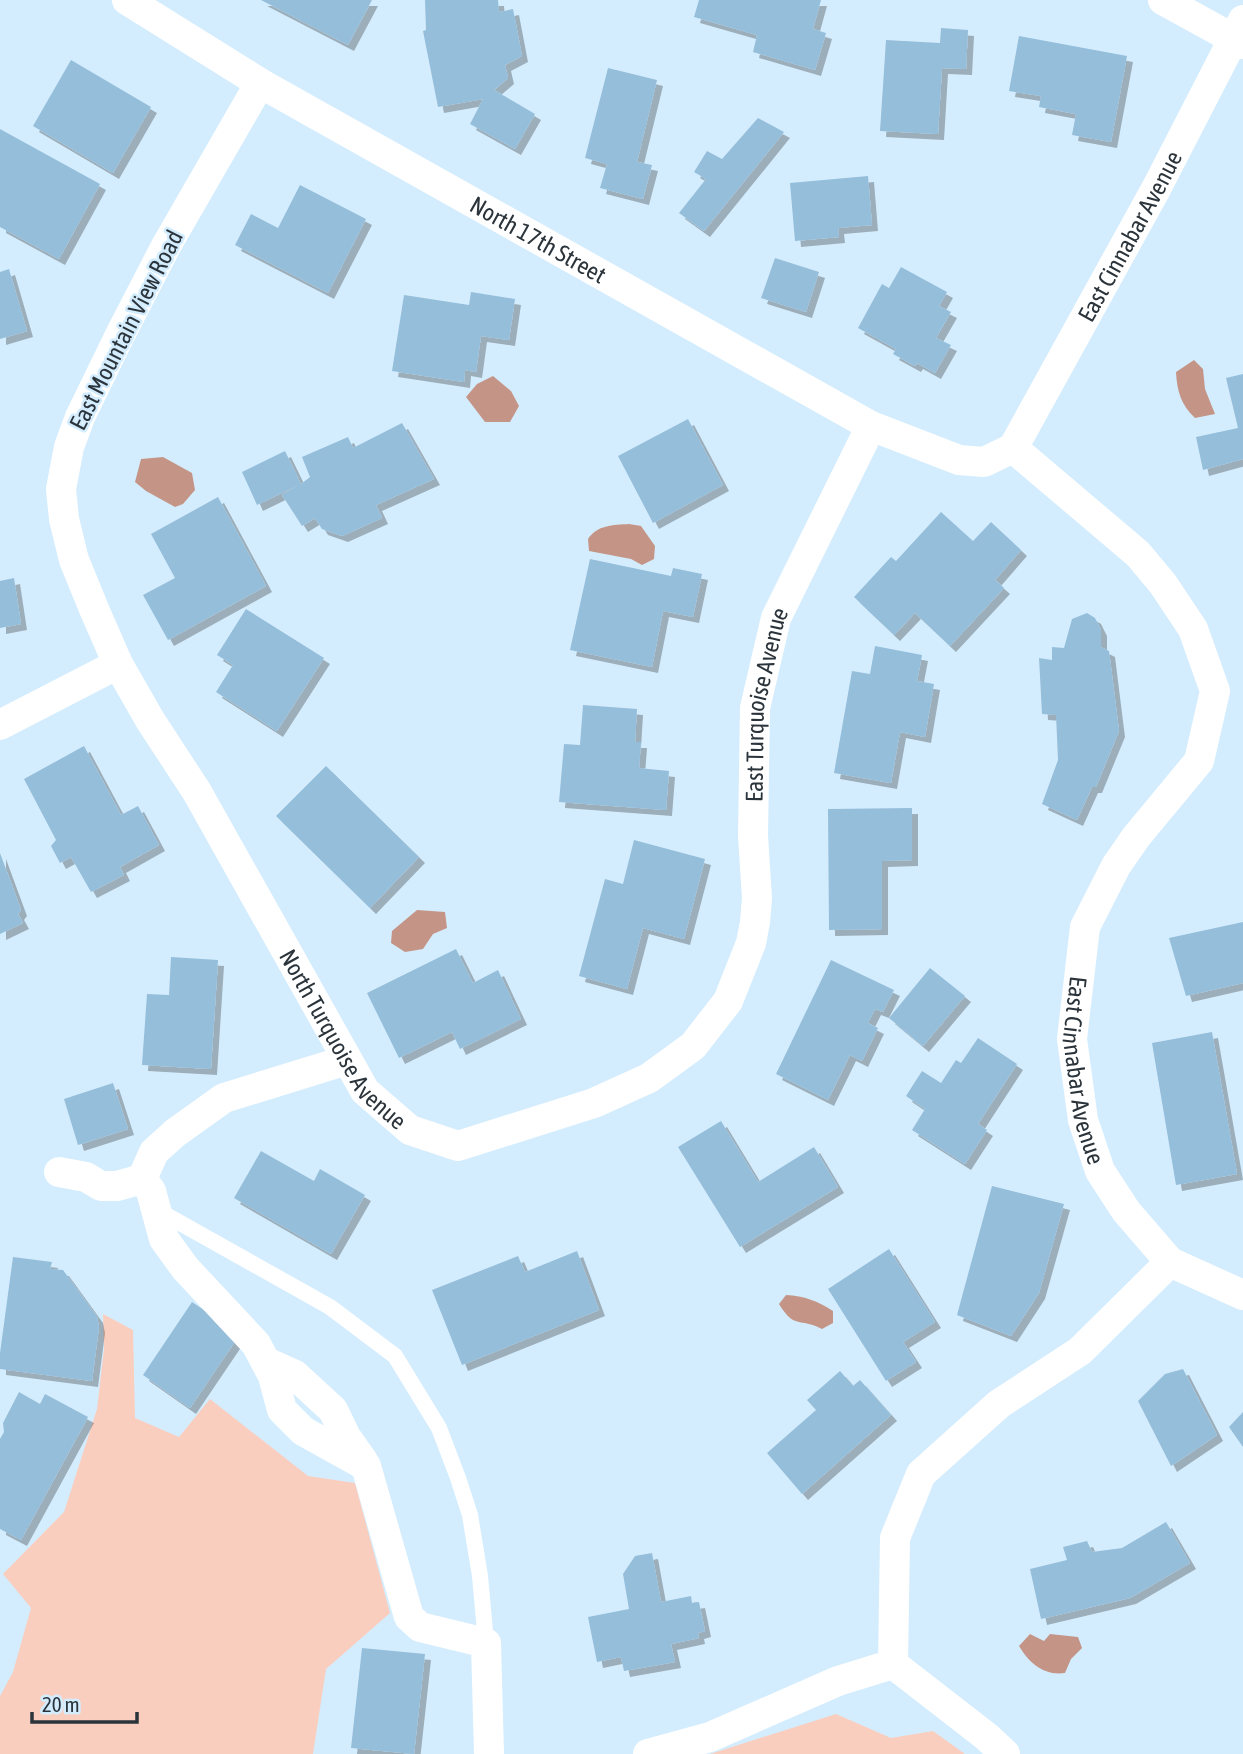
<svg xmlns="http://www.w3.org/2000/svg" width="1243" height="1754" font-family="'Asap Condensed',sans-serif">
<style>
.green{fill:#facebf}
.water{fill:#c49586}
.building{fill:#95bedb;filter:url(#shadow)}
.lines{fill:none;stroke-linecap:round;stroke-linejoin:round}
.lane{stroke:#fff;stroke-width:16}
.street{stroke:#fff;stroke-width:30}
.labels{text-anchor:middle;dominant-baseline:central;stroke-width:5;stroke-linejoin:round;paint-order:stroke}
.street-label{font-size:24px;fill:#2b343b;stroke:#d4edfe}
</style>
<defs>
<filter id="shadow"><feDropShadow dx="6" dy="6" stdDeviation="0" flood-color="#0004"/></filter>
</defs>
<rect width="100%" height="100%" fill="#d4edfe"/>
<path class="green" d="M 103,1314 L 133,1330 L 135,1418 L 179,1437 L 210,1399 L 308,1476 L 355,1483 L 390,1613 L 326,1669 L 313,1754 L 0,1754 L 0,1696 L 13,1672 L 31,1608 L 3,1574 L 64,1512 L 97,1409 L 104,1349 Z
M 836,1714 L 891,1738 L 933,1731 L 965,1754 L 710,1754 Z"/>
<path class="water" d="M 1194,360 L 1203,369 L 1205,389 L 1215,414 L 1195,418 C 1181,405 1177,391 1176,372 Z
M 493,376 L 511,391 L 519,406 L 510,422 L 485,422 L 466,397 L 477,384 Z
M 163,457 L 192,473 L 195,490 L 183,504 L 175,507 L 146,491 L 135,482 L 141,459 Z
M 629,524 L 641,526 L 655,546 L 654,559 L 642,565 L 631,559 L 589,551 L 588,539 C 597,525 613,525 629,524 Z
M 417,910 L 445,912 L 447,928 L 433,934 L 423,949 L 405,952 L 391,943 L 392,931 Z
M 786,1295 C 804,1296 818,1301 833,1311 L 833,1323 L 822,1329 C 799,1317 795,1330 779,1304 Z
M 1030,1634 L 1044,1641 L 1050,1634 L 1078,1637 L 1082,1648 L 1071,1659 L 1065,1673 C 1044,1676 1029,1663 1019,1646 Z"/>
<path class="building" d="M 261,0 L 372,0 L 348,45 Z
M 425,0 L 498,0 L 499,12 L 513,9 L 522,56 L 505,65 L 508,78 L 494,90 L 535,114 L 515,149 L 470,124 L 483,99 L 438,107 L 423,31 L 426,30 Z
M 699,0 L 821,0 L 813,29 L 826,33 L 815,70 L 753,52 L 757,35 L 694,17 Z
M 941,28 L 968,30 L 966,69 L 942,68 L 938,134 L 880,131 L 886,40 L 940,43 Z
M 1019,36 L 1127,56 L 1111,142 L 1072,135 L 1076,114 L 1039,107 L 1041,96 L 1009,91 Z
M 71,60 L 151,107 L 113,173 L 33,126 Z
M 608,68 L 657,80 L 637,162 L 652,165 L 643,199 L 600,188 L 607,164 L 585,158 Z
M 758,118 L 784,132 L 704,231 L 679,213 L 706,179 L 694,172 L 707,151 L 722,159 Z
M 0,129 L 100,184 L 59,259 L 0,227 Z
M 868,176 L 872,225 L 838,228 L 839,237 L 795,241 L 790,183 Z
M 300,185 L 366,219 L 328,293 L 235,245 L 251,214 L 278,228 Z
M 775,258 L 819,272 L 806,312 L 761,298 Z
M 901,267 L 947,292 L 939,306 L 951,312 L 936,338 L 951,345 L 935,373 L 917,363 L 915,366 L 893,354 L 896,349 L 858,328 L 882,284 L 889,288 Z
M 9,269 L 27,331 L 0,339 L 0,272 Z
M 471,292 L 515,299 L 509,340 L 481,336 L 476,372 L 465,370 L 464,382 L 392,371 L 404,295 L 469,305 Z
M 1243,374 L 1243,459 L 1203,470 L 1196,437 L 1238,428 L 1226,378 Z
M 688,419 L 723,485 L 653,523 L 618,456 Z
M 402,423 L 434,479 L 376,505 L 382,518 L 342,536 L 322,529 L 315,518 L 302,526 L 282,495 L 298,485 L 257,505 L 242,472 L 285,451 L 301,484 L 310,477 L 302,457 L 348,437 L 353,448 Z
M 218,497 L 266,586 L 168,640 L 143,595 L 175,578 L 151,534 Z
M 941,512 L 973,541 L 991,522 L 1021,550 L 995,580 L 1004,588 L 950,646 L 915,613 L 894,635 L 854,597 L 891,557 L 896,561 Z
M 590,559 L 671,576 L 673,568 L 702,574 L 693,617 L 663,611 L 652,667 L 570,650 Z
M 14,578 L 21,624 L 0,628 L 0,581 Z
M 246,609 L 324,658 L 277,731 L 216,692 L 233,665 L 217,655 Z
M 1087,613 L 1095,618 L 1101,630 L 1101,647 L 1109,651 L 1119,731 L 1096,787 L 1092,787 L 1077,820 L 1042,804 L 1058,760 L 1056,715 L 1042,714 L 1039,658 L 1052,660 L 1052,647 L 1064,648 L 1072,619 Z
M 875,646 L 922,655 L 917,681 L 934,684 L 925,737 L 900,732 L 891,783 L 834,773 L 852,671 L 870,674 Z
M 583,705 L 637,709 L 635,742 L 641,742 L 639,768 L 669,771 L 666,810 L 559,802 L 564,744 L 580,745 Z
M 84,746 L 121,815 L 138,806 L 159,845 L 120,867 L 124,875 L 91,892 L 71,857 L 60,863 L 51,846 L 56,840 L 24,779 Z
M 326,766 L 419,857 L 370,908 L 276,816 Z
M 912,808 L 912,860 L 882,861 L 882,929 L 829,930 L 828,809 Z
M 634,840 L 705,859 L 684,939 L 643,928 L 627,989 L 579,976 L 605,879 L 623,884 Z
M 0,853 L 21,910 L 18,914 L 23,923 L 0,934 Z
M 1243,922 L 1243,983 L 1186,996 L 1169,938 Z
M 456,949 L 473,983 L 498,970 L 521,1019 L 460,1049 L 452,1032 L 399,1058 L 367,993 Z
M 171,957 L 218,960 L 211,1069 L 142,1065 L 147,994 L 169,995 Z
M 831,960 L 894,990 L 883,1012 L 875,1009 L 868,1023 L 878,1028 L 862,1061 L 850,1055 L 828,1100 L 776,1074 Z
M 930,968 L 965,996 L 923,1046 L 889,1018 Z
M 1212,1032 L 1237,1174 L 1176,1185 L 1152,1043 Z
M 978,1038 L 1017,1064 L 978,1124 L 987,1130 L 965,1164 L 912,1130 L 925,1109 L 906,1096 L 922,1071 L 941,1083 L 956,1060 L 961,1063 Z
M 113,1083 L 128,1129 L 78,1145 L 64,1099 Z
M 721,1121 L 758,1182 L 814,1147 L 838,1187 L 740,1247 L 678,1147 Z
M 261,1151 L 314,1181 L 320,1169 L 365,1195 L 331,1254 L 234,1198 Z
M 992,1186 L 1064,1204 L 1039,1293 L 1011,1336 L 957,1315 Z
M 889,1249 L 935,1322 L 903,1342 L 916,1362 L 886,1381 L 828,1289 Z
M 577,1251 L 599,1310 L 462,1365 L 432,1290 L 518,1256 L 525,1272 Z
M 13,1257 L 52,1262 L 50,1269 L 63,1270 L 97,1317 L 99,1327 L 92,1381 L 0,1369 L 0,1353 Z
M 192,1302 L 240,1334 L 190,1408 L 143,1375 Z
M 1183,1369 L 1217,1435 L 1171,1466 L 1138,1401 L 1165,1374 Z
M 840,1371 L 853,1386 L 860,1380 L 891,1415 L 802,1494 L 767,1453 L 816,1410 L 807,1400 Z
M 19,1392 L 40,1404 L 45,1394 L 88,1417 L 21,1540 L 0,1529 L 0,1439 L 4,1432 L 3,1423 Z
M 1243,1412 L 1243,1447 L 1229,1427 Z
M 1166,1522 L 1190,1563 L 1130,1598 L 1041,1619 L 1030,1569 L 1067,1560 L 1063,1547 L 1087,1541 L 1092,1552 L 1122,1548 Z
M 652,1553 L 661,1602 L 691,1596 L 692,1603 L 699,1602 L 705,1631 L 698,1633 L 699,1638 L 671,1644 L 675,1662 L 624,1671 L 621,1657 L 597,1662 L 588,1617 L 629,1609 L 623,1574 L 635,1556 Z
M 362,1648 L 425,1654 L 414,1754 L 351,1748 Z"/>
<g class="lines">
<path class="lane" d="M 157,1210 L 330,1307 L 395,1356 L 439,1428 L 458,1478 L 470,1515 L 480,1576 L 486,1643"/>
<g class="street">
<path id="s1" d="M 127,0 L 260,83 L 871,426 L 959,460 L 984,462 L 1013,448 L 1157,187 L 1243,20"/>
<path d="M 1163,0 L 1243,44"/>
<path id="s2" d="M 260,83 L 166,246 L 120,335 L 80,417 L 69,447 L 61,489 L 64,519 L 74,560 L 94,609 L 118,664 L 150,720 L 197,792 L 365,1091 L 410,1130 L 458,1146 L 594,1103 L 649,1078 L 693,1046 L 728,1001 L 751,943 L 755,922 L 757,898 L 753,836 L 755,708 L 776,618 L 871,426"/>
<path id="s3" d="M 1013,448 L 1138,554 L 1163,584 L 1193,629 L 1215,691 L 1199,761 L 1136,837 L 1116,866 L 1085,927 L 1072,1039 L 1083,1120 L 1100,1171 L 1126,1211 L 1170,1262 L 1243,1295"/>
<path d="M 0,725 L 118,664"/>
<path d="M 347,1060 L 224,1098 L 175,1133 L 154,1152 L 142,1179 L 151,1191 L 164,1239 L 185,1268 L 256,1344 L 273,1376 L 282,1410 L 303,1431 L 366,1466 L 409,1617 L 420,1627 L 486,1643 L 489,1754"/>
<path d="M 59,1172 L 86,1177 L 101,1186 L 117,1186 L 142,1179"/>
<path d="M 266,1362 L 295,1375 L 333,1410 L 346,1437 L 363,1461"/>
<path d="M 893,1664 L 987,1737 L 1005,1754"/>
<path d="M 648,1754 L 710,1737 L 838,1681 L 893,1664 L 895,1538 L 921,1474 L 999,1404 L 1080,1351 L 1170,1262"/>
</g>
</g>
<g class="labels">
<g class="street-label">
<text stroke="none"><textPath href="#s1" startOffset="1251">East Cinnabar Avenue</textPath></text>
<text stroke="none"><textPath href="#s1" startOffset="476">North 17th Street</textPath></text>
<text transform="translate(126 330) rotate(-63)">East Mountain View Road</text>
<text stroke="none"><textPath href="#s2" startOffset="1860">East Turquoise Avenue</textPath></text>
<text stroke="none"><textPath href="#s2" startOffset="1078">North Turquoise Avenue</textPath></text>
<text stroke="none"><textPath href="#s3" startOffset="742">East Cinnabar Avenue</textPath></text>
</g>
</g>
<path d="M32 1712v10h105v-10" fill="none" stroke="#2b343b" stroke-width="3.5"/>
<text x="42" y="1712" font-size="21" fill="#2b343b" stroke="#d4edfe" stroke-width="5" paint-order="stroke">20 m</text>
</svg>
